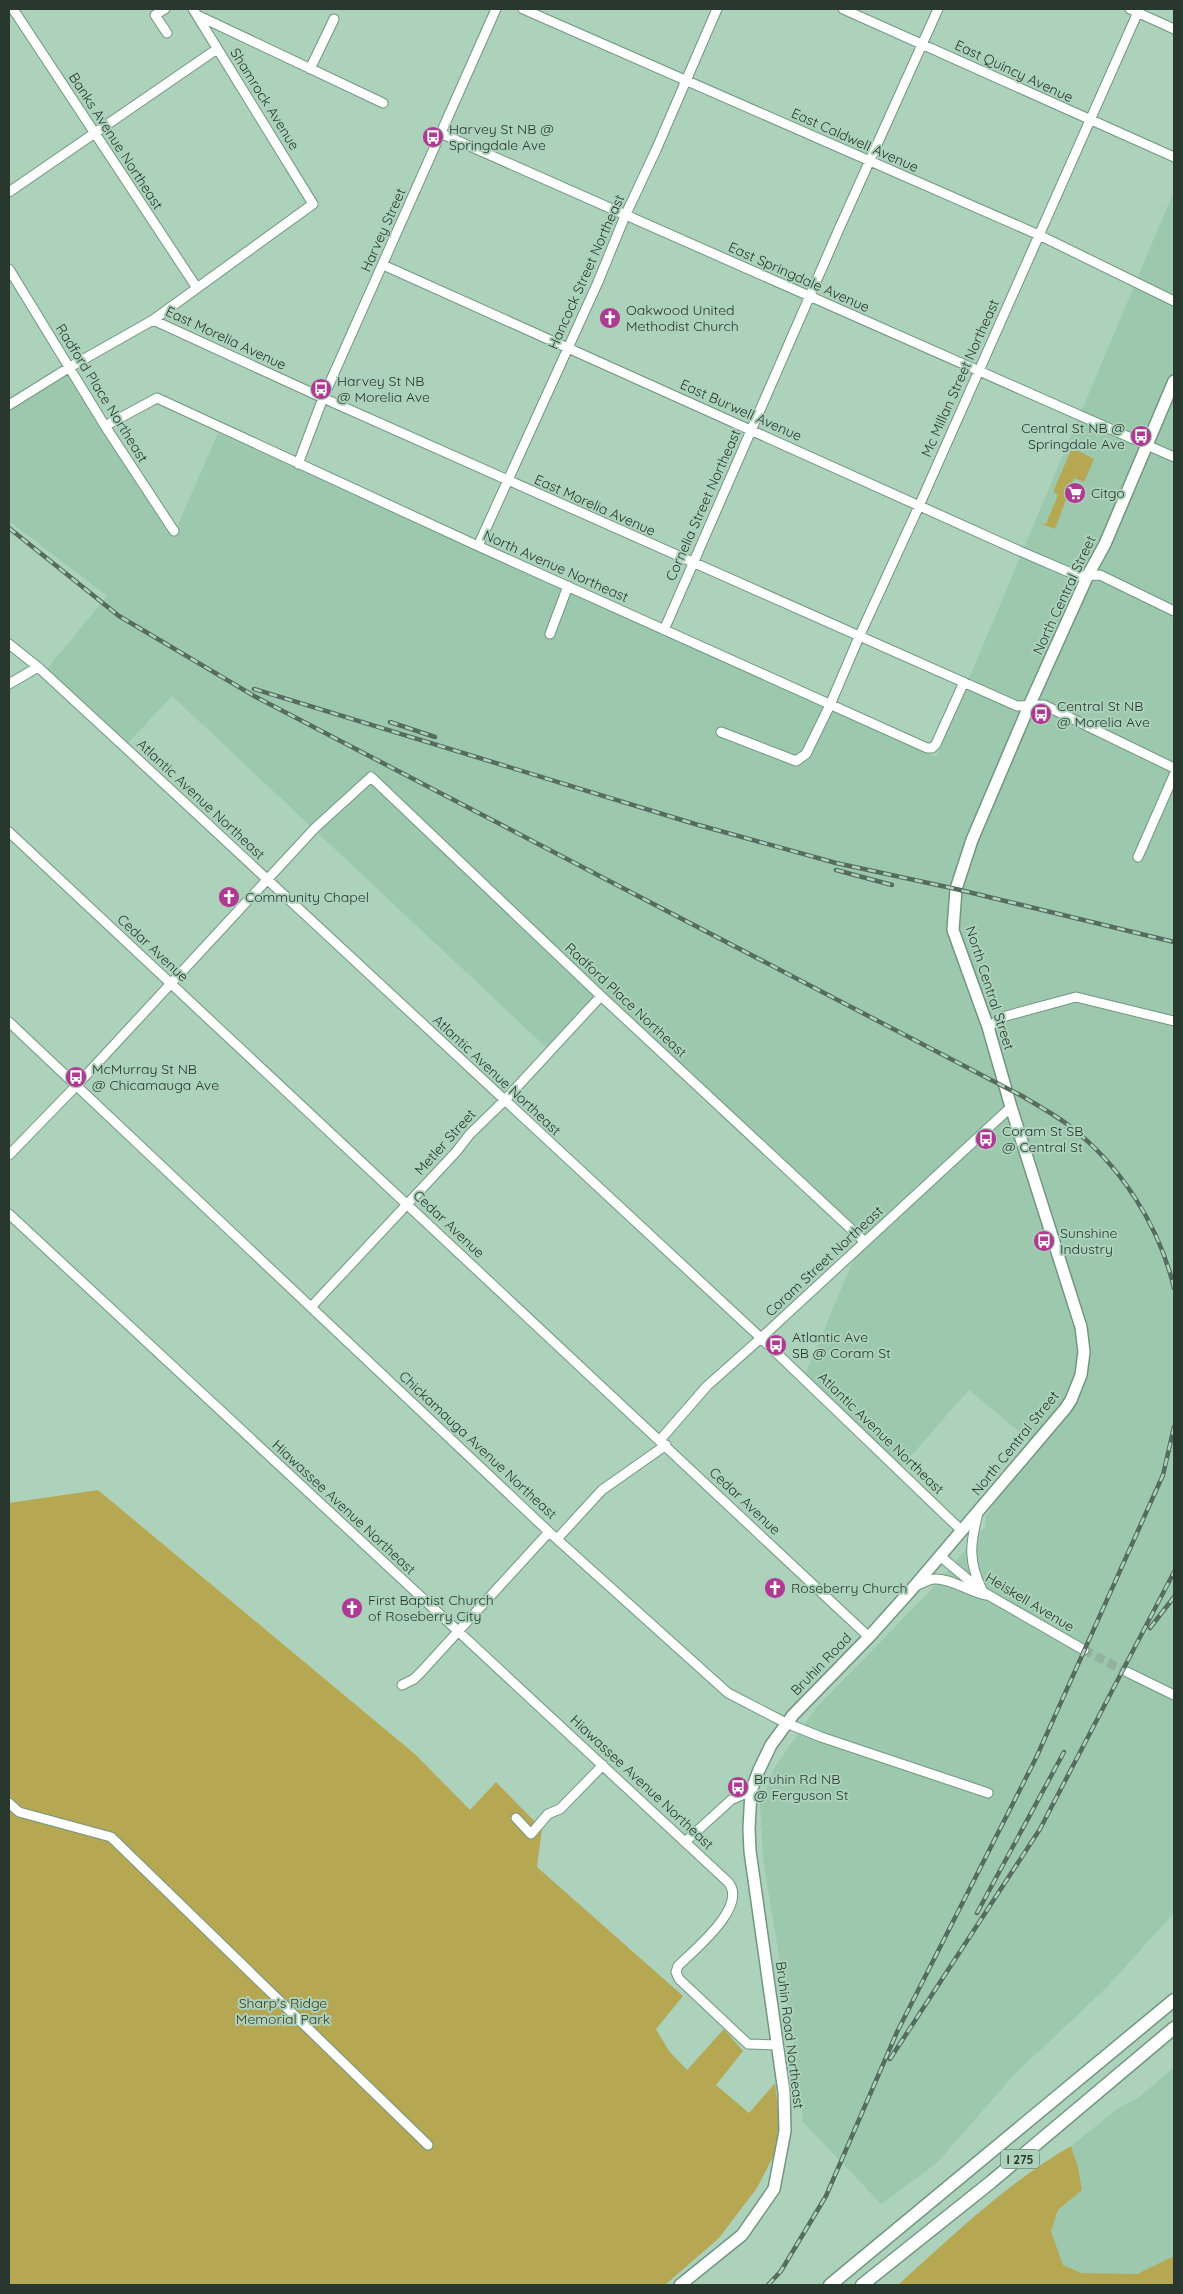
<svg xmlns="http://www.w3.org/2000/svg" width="1183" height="2294" font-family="Quicksand,sans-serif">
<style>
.built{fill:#9cc9ae}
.green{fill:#b6a753}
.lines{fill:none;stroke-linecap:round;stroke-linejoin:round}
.minor-tunnel{stroke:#92b39f;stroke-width:9;stroke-dasharray:9 4.5;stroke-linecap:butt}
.minor-casing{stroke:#729681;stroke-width:11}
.major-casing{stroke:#729681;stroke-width:14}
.highway-casing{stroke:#729681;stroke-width:15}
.minor{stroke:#fff;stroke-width:9}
.major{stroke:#fff;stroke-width:11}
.highway{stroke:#fff;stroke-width:12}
.rail-casing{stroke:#556c5e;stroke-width:4.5}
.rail{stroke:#acd2bb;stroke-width:2.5;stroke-dasharray:8;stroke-linecap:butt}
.labels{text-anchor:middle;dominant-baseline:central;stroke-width:4;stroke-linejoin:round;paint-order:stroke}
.shield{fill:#acd2bb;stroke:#506659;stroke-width:1}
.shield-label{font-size:12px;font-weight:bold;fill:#29382f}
.street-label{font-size:14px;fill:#29382f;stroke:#acd2bb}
.poi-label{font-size:14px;fill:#29382f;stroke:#acd2bb;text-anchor:start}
.park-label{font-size:14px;fill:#3f3a22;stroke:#acd2bb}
</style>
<rect width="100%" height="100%" fill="#acd2bb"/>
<path class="built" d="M 1174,191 L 1174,1913 L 1106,1988 L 1014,2075 L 936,2164 L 881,2204 L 803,2122 L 798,2071 L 763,1859 L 760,1804 L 775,1767 L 815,1709 L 929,1592 L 985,1527 L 986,1517 L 997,1499 L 1039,1448 L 969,1390 L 902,1466 L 805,1375 L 863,1237 L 602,992 L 549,1050 L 172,696 L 126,745 L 46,670 L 107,596 L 9,521 L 9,411 L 70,374 L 173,536 L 218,433 L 936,757 Z
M 1174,2067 L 1174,2256 L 1137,2274 L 1082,2273 L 1063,2265 L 1051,2231 L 1058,2210 L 1081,2190 L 1078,2167 L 1071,2146 L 1117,2109 L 1138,2098 Z"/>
<path class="green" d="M 1072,448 L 1094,459 L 1084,482 L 1074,478 L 1055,529 L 1039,523 L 1046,524 L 1058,495 L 1054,492 L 1055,487 Z
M 98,1490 L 416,1755 L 470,1810 L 496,1782 L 542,1829 L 537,1867 L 683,1996 L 656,2029 L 669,2051 L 687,2070 L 724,2029 L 743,2051 L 716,2085 L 749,2113 L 775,2083 L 779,2118 L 776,2151 L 757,2188 L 719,2238 L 665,2285 L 9,2285 L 9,1503 Z
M 1071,2146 L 1078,2167 L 1082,2190 L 1058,2210 L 1051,2231 L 1063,2265 L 1082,2273 L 1137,2274 L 1174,2256 L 1174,2285 L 898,2285 C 952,2236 1007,2183 1071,2146 Z"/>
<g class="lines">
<path class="minor-tunnel" d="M 1084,1650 L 1127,1672"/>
<g class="minor-casing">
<path id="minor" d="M 13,9 L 197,288
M 165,9 L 155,15 L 167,33
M 523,9 L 1039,235 L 1174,301
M 843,9 L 1174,157
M 1130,9 L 1174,29
M 199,16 L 383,103
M 310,69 L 334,19
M 440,133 L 1174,457
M 9,192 L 217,49
M 383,265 L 1022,552 L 1078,576 L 1100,575 L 1174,611
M 9,269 L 105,426 L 174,531
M 153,320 L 323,398 L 1017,706 L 1044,705 L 1174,768
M 9,405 L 70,367 L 153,320 L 313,204 L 193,9
M 105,426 L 157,398 L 478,546 L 927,748 L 932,748 L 936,744 L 964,682
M 298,464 L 323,398 L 496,9
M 478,546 L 598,282 L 625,216 L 656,150 L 717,9
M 664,630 L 839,229 L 938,9
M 550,634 L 568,586
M 9,644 L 38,667 L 129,751 L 761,1338 L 962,1531
M 9,684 L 38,667
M 721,732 L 796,761 L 806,754 L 830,705 L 859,637 L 919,506 L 1138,12
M 9,832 L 869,1637
M 1138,857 L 1174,775
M 9,1022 L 549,1532 L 728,1693 L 786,1723 L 821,1737 L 988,1793
M 988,1027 L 1006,1016 L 1076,997 L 1174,1021
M 9,1155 L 76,1086 L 315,828 L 371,777 L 601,996 L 865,1242
M 9,1214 L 728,1882 C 749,1906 694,1950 678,1966 L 676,1972 L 679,1979 L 748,2044 L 777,2045
M 311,1307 L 456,1152 L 470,1134 L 504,1101 L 601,996
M 660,1440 L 707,1386 L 761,1338 L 1011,1107
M 978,1513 C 970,1544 968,1561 982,1590
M 557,1539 L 602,1490 L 666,1445
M 940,1556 L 983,1592 L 1084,1650
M 916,1586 C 922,1583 929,1579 935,1579 C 950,1578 970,1592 986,1595
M 1127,1672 L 1174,1695
M 402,1685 L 414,1679 L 422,1671 L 549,1532
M 9,1803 L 19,1812 L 111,1837 L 428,2145
M 516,1818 L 531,1834 L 548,1814 L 560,1809 L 603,1765
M 686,1841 L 731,1800 L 751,1791"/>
</g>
<g class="major-casing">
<path id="major" d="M 680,2285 L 742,2235 L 774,2189 L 785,2131 L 784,2092 L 750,1851 L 749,1829 L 751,1791 L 759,1770 L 771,1745 L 793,1715 L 869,1637 L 912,1589 L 1065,1409 L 1071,1400 L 1081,1375 L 1084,1352 L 1081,1327 L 1011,1107 L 988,1027 L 953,930 L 956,889 L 972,840 L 1029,706 L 1088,575 L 1105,544 L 1174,381"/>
</g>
<g class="highway-casing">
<path id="highway" d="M 830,2285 L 1174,2000
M 862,2285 L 991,2182 L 1174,2028"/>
</g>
<use href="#minor" class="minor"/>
<use href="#major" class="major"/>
<use href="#highway" class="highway"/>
<g class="rail-casing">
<path id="rail" d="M 9,528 L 119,616 L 256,697 L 1022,1096 C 1037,1105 1053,1114 1067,1124 C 1120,1164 1159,1225 1174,1288
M 254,689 L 695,824 L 836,863 L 956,889 L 1174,942
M 390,722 L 435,737
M 836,870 L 892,885
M 1150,1628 L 1174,1597
M 977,1913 L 1064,1752
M 890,2059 L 1040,1829 L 1174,1572
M 768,2285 L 781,2271 L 826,2196 L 897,2032 L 1036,1758 L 1163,1475 L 1174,1427"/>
</g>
<use href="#rail" class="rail"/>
</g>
<defs>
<g id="bus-disc" transform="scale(1.125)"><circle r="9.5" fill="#af3a92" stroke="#acd2bb"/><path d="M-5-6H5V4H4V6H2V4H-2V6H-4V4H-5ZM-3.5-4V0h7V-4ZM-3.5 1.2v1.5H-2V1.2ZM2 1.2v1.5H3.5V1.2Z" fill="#fff"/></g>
<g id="church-disc" transform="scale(1.125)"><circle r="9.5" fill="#af3a92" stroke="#acd2bb"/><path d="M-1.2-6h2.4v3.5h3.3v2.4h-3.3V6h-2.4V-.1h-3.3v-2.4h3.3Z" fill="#fff"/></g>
<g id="supermarket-disc" transform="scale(1.125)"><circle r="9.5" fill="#af3a92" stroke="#acd2bb"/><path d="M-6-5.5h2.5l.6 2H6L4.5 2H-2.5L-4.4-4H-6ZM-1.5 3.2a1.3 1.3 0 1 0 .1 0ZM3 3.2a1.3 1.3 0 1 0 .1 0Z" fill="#fff"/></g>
</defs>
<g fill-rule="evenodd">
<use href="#bus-disc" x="433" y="137"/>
<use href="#church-disc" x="610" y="318"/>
<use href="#bus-disc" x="321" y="389"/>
<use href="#bus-disc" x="1141" y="436"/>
<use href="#supermarket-disc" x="1075" y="493"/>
<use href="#bus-disc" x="1041" y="714"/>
<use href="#church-disc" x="229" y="897"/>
<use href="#bus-disc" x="76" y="1077"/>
<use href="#bus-disc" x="986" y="1139"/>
<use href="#bus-disc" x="1044" y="1241"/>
<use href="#bus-disc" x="776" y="1345"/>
<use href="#church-disc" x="775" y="1588"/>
<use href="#church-disc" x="352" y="1608"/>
<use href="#bus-disc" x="738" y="1787"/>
</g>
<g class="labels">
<rect class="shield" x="1001" y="2149.5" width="38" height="19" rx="4"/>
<g class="shield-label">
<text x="1020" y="2159">I 275</text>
</g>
<g class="street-label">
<text transform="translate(1014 71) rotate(25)">East Quincy Avenue</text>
<text transform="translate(265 99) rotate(58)">Shamrock Avenue</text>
<text transform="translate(855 140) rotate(24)">East Caldwell Avenue</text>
<text transform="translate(116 141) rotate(57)">Banks Avenue Northeast</text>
<text transform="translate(383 230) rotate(-66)">Harvey Street</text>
<text transform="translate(586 272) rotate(-66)">Hancock Street Northeast</text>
<text transform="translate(799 277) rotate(24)">East Springdale Avenue</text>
<text transform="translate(226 338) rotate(25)">East Morelia Avenue</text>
<text transform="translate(960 378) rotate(-66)">Mc Millan Street Northeast</text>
<text transform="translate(102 393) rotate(58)">Radford Place Northeast</text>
<text transform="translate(741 410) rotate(24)">East Burwell Avenue</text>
<text transform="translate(595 505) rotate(24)">East Morelia Avenue</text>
<text transform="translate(703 505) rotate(-66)">Cornelia Street Northeast</text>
<text transform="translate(556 566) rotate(24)">North Avenue Northeast</text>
<text transform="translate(1064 595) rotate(-65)">North Central Street</text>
<text transform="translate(201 799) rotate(43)">Atlantic Avenue Northeast</text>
<text transform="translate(153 948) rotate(43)">Cedar Avenue</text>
<text transform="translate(990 988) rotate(72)">North Central Street</text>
<text transform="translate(626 1000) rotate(43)">Radford Place Northeast</text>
<text transform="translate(497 1075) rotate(43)">Atlantic Avenue Northeast</text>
<text transform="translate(445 1142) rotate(-48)">Metler Street</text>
<text transform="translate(449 1224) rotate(43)">Cedar Avenue</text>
<text transform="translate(824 1261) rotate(-43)">Coram Street Northeast</text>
<text transform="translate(881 1433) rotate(44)">Atlantic Avenue Northeast</text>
<text transform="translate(1015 1443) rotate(-51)">North Central Street</text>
<text transform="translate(478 1445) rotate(43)">Chickamauga Avenue Northeast</text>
<text transform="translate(745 1501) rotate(43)">Cedar Avenue</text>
<text transform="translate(344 1507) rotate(43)">Hiawassee Avenue Northeast</text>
<text transform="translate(1030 1602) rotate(31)">Heiskell Avenue</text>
<text transform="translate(821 1664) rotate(-46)">Bruhin Road</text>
<text transform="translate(642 1782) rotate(43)">Hiawassee Avenue Northeast</text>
<text transform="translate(790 2035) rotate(83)">Bruhin Road Northeast</text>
</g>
<g class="poi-label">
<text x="449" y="129">Harvey St NB @<tspan x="449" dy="16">Springdale Ave</tspan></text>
<text x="626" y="310">Oakwood United<tspan x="626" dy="16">Methodist Church</tspan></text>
<text x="337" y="381">Harvey St NB<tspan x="337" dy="16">@ Morelia Ave</tspan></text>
<text x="1125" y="428" text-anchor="end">Central St NB @<tspan x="1125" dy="16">Springdale Ave</tspan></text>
<text x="1091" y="493">Citgo</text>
<text x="1057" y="706">Central St NB<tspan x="1057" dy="16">@ Morelia Ave</tspan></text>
<text x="245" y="897">Community Chapel</text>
<text x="92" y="1069">McMurray St NB<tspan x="92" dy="16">@ Chicamauga Ave</tspan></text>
<text x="1002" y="1131">Coram St SB<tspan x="1002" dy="16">@ Central St</tspan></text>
<text x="1060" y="1233">Sunshine<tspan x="1060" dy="16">Industry</tspan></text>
<text x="792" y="1337">Atlantic Ave<tspan x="792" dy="16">SB @ Coram St</tspan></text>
<text x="791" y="1588">Roseberry Church</text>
<text x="368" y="1600">First Baptist Church<tspan x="368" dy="16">of Roseberry City</tspan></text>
<text x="754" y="1779">Bruhin Rd NB<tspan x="754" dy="16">@ Ferguson St</tspan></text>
</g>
<g class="park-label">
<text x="283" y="2003">Sharp's Ridge<tspan x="283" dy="16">Memorial Park</tspan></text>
</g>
</g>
<rect width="1183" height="2294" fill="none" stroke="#29382f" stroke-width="20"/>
</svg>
